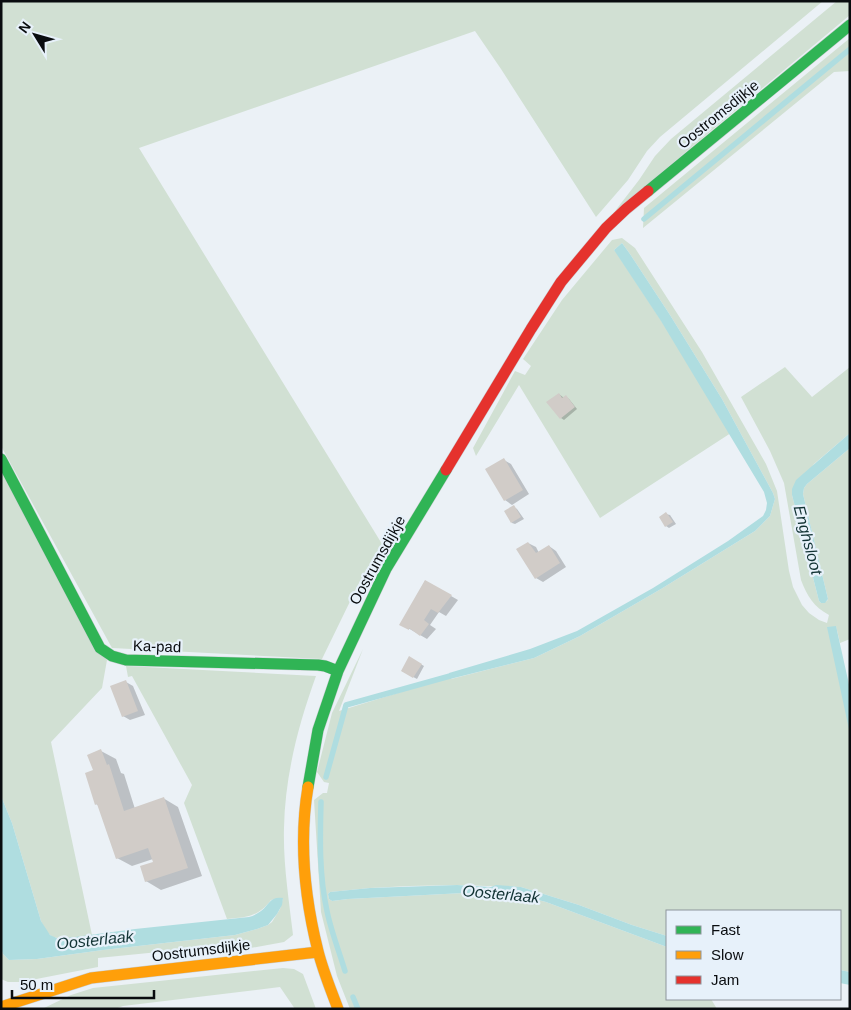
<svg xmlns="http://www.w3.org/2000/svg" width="851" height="1010" font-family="Helvetica,sans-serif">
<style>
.green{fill:#d1e0d3}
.water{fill:#afdde0}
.shadow{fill:#0003}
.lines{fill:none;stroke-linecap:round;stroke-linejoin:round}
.stream{stroke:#afdde0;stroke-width:5.5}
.building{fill:#d1ccc8}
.fast-casing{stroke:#caced2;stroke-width:12}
.slow-casing{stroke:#caced2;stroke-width:12}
.jam-casing{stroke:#caced2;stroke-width:12}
.fast{stroke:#30b455;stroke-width:11}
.slow{stroke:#ff9f0a;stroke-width:11}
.jam{stroke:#e5322d;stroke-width:11}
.labels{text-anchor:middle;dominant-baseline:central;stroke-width:4.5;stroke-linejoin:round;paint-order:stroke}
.street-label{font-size:15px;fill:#090c0f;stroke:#e7f1fa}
.water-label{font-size:16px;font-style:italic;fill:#113233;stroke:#e7f1fa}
</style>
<rect width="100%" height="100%" fill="#ebf1f6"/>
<path class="green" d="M 1,1 L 823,1 L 660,137 L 647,151 L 628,180 L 596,217 L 501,69 L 475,31 L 139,148 L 382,544 L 359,583 L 322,659 L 112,648 L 1,446 Z
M 837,1 L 850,1 L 850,15 L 615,211 L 639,180 L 655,156 L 671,139 Z
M 850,38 L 850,71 L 834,72 L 643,228 L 644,208 Z
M 622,238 L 635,248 L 702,352 L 766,464 L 777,491 L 789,571 L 793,587 L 802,605 L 809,613 L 819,620 L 827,623 L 829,615 C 814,607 807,596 801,580 L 784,483 L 770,451 L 741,397 L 785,367 L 812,397 L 850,367 L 850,433 L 814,464 L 792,495 L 819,601 L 821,603 L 827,601 L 828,599 L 803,494 L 804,488 L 807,484 L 850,448 L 850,639 L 840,643 L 836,626 L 850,734 L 850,972 L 840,970 L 840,911 L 667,911 L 667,936 L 632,925 L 579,905 L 521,887 L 457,885 L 409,886 L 370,888 L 330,892 L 328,894 L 329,899 L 332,901 L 348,899 L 464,893 L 523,896 L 546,902 L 667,947 L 667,999 L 711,999 L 717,1009 L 350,1009 L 337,976 L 321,912 L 314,800 L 323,793 L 327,793 L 329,783 L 324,782 L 317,772 L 332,713 L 363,649 L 339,711 L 450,677 L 451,679 L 534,658 L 580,636 L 661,589 L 755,531 L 770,516 L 775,499 L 773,493 L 722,399 L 670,315 L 630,254 L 622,243 L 614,250 L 616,252 L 734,431 L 600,518 L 519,385 L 476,456 L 473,448 L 515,371 L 525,375 L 531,366 L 523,359 L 562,300 L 612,240 Z
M 1,470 L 107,660 L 102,688 L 51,742 L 92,935 C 81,936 58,943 49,934 C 45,931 43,925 41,921 L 12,823 L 1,796 Z
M 126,666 L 316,676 C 298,726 285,776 284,828 C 283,864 289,900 293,935 L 284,942 L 207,956 L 199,948 L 98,958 L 98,967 L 21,982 L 8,982 L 1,979 L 1,948 L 3,954 L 9,960 L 37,959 L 103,950 L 235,935 L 257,929 L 268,925 L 272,922 L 280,909 L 283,898 L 271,900 C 258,917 247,917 227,919 L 184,803 L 192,785 L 132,676 L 128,677 Z
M 283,968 L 294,969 L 303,974 L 316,1009 L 295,1009 L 280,987 L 123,1006 L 115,1009 L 42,1009 L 71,995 L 93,988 Z"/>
<path class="water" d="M 622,243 L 630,254 L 670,315 L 722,399 L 773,493 L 775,499 L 770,516 L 755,531 L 661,589 L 580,636 L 534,658 L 450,679 L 449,673 L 530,649 L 577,631 L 653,588 L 728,541 L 763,516 L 766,510 L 767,503 L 764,492 L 661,321 L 614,250 Z
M 850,433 L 850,448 L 807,484 L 804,488 L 803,494 L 828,599 L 825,603 L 821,603 L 819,601 L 792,495 L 792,489 L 796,480 Z
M 836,626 L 850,689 L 850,734 L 827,627 Z
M 1,796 L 12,823 L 41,921 L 50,935 L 59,939 L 135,929 L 249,917 C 253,916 257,914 261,911 C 270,904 270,896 283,898 L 282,905 L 277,914 L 268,925 L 257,929 L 235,935 L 103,950 L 37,959 L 9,960 L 3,954 L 1,948 Z
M 457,885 L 491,887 L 496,885 L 521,887 L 579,905 L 632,925 L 667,936 L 667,947 L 546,902 L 523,896 L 464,893 L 348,899 L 332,901 L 329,899 L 328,894 L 330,892 L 370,888 Z
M 840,970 L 850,972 L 850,985 L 840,983 Z"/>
<path class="shadow" d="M 559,394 L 564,398 L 566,397 L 569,399 L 577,409 L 564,420 L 561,418 Z
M 504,460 L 511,464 L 529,494 L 512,505 L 505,500 Z
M 514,507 L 517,509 L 524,519 L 515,524 L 512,523 Z
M 666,514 L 670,515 L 676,524 L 669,528 L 666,526 Z
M 528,543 L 536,547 L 539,553 L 549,546 L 556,551 L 566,567 L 543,582 L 536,578 Z
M 425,581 L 458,600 L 446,616 L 439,612 L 430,625 L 436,629 L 427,639 L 401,624 Z
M 410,658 L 424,666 L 417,679 L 402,671 Z
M 126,682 L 133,686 L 145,715 L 130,720 L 123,716 Z
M 101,751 L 116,759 L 121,773 L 124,774 L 135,809 L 163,798 L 178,807 L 202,876 L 161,890 L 146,881 L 154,862 L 153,859 L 132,866 L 117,858 L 99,806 L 96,804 L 95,771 Z"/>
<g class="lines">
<path class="stream" d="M 644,219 L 850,49
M 326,777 L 346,705 L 450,676
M 321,802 C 320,838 319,875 327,911 C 331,931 339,951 345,971
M 353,997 L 358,1009"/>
</g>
<path class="building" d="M 559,393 L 562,398 L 566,395 L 575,407 L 560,419 L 546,402 Z
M 504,458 L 523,490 L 504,501 L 485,469 Z
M 514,505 L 521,517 L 511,523 L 504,511 Z
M 666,512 L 673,522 L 665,527 L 659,517 Z
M 528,542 L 536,553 L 549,545 L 560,563 L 535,579 L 516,549 Z
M 425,580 L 452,595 L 438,613 L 431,609 L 424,620 L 429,624 L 420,636 L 409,628 L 409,630 L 399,625 Z
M 409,656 L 422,664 L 413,678 L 401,671 Z
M 126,680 L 138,711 L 122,717 L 110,686 Z
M 101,749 L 107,765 L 109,764 L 124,811 L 164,797 L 188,868 L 145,882 L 140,866 L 153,862 L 148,848 L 116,859 L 97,804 L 95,805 L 85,773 L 93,770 L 87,755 Z"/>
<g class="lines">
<g class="fast-casing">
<path id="fast" d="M 648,191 L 850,25
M 1,459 L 100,648 L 112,656 L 126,660 L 318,665 L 325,666 L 338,671
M 308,787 L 318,730 L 338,671 L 386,569 L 446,470"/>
</g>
<g class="slow-casing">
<path id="slow" d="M 308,787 C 299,840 305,899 318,951 C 323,971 331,990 338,1009
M 1,1007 L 91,978 L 318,952"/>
</g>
<g class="jam-casing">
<path id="jam" d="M 446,470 L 531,329 L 561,282 L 606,228 L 626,209 L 648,191"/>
</g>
<use href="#fast" class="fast"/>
<use href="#slow" class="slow"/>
<use href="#jam" class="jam"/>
</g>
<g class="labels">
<g class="street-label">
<text transform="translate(718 114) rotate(-39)">Oostromsdijkje</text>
<text transform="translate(377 560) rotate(-61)">Oostrumsdijkje</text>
<text transform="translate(157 646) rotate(2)">Ka-pad</text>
<text transform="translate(201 950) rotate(-7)">Oostrumsdijkje</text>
</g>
<g class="water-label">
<text transform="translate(808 540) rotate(75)">Enghsloot</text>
<text transform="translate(501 894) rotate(5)">Oosterlaak</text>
<text transform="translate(95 940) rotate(-6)">Oosterlaak</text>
</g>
</g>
<rect width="851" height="1010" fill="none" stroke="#090c0f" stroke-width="5"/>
<rect x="666" y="910" width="175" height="90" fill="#e7f1fa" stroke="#8e959c"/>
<rect x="676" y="926" width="25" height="8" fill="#30b455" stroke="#8e959c"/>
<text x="711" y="935" font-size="15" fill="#090c0f">Fast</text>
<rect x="676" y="951" width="25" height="8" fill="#ff9f0a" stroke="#8e959c"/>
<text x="711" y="960" font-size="15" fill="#090c0f">Slow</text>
<rect x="676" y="976" width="25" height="8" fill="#e5322d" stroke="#8e959c"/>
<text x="711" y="985" font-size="15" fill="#090c0f">Jam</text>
<g transform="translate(35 35) rotate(307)" stroke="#e7f1fa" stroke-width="4" paint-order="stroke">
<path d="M0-4L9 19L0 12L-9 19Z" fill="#090c0f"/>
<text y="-8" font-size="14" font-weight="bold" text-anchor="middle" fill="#090c0f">N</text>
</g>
<path d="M12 990v8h142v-8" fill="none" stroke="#090c0f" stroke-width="2.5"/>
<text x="20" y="990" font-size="15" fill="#090c0f" stroke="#e7f1fa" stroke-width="4" paint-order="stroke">50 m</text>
</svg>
